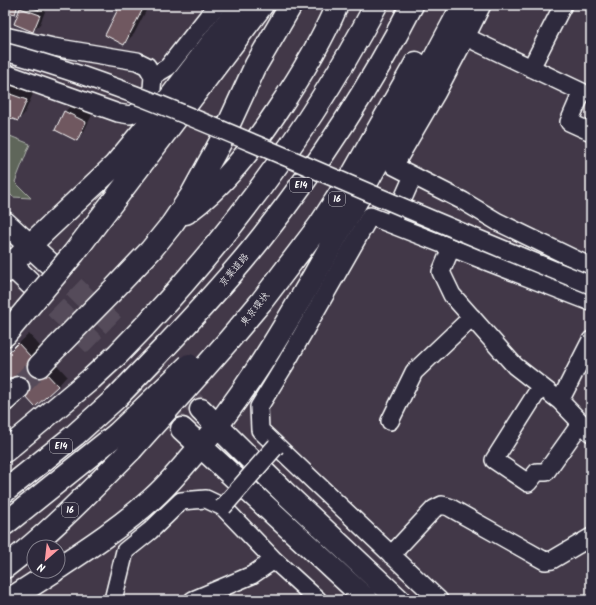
<svg xmlns="http://www.w3.org/2000/svg" width="596" height="605" font-family="Kalam,'Klee One',sans-serif">
<style>
.green{fill:#5e665a;stroke:#aeb2ac}
.shadow{fill:#0007}
.building{fill:#705961;stroke:#fff}
.lines{fill:none;stroke-linecap:round;stroke-linejoin:round}
.secondary-tunnel{stroke:#554c5a;stroke-width:22;stroke-dasharray:22 11;stroke-linecap:butt}
.highway-tunnel{stroke:#554c5a;stroke-width:22;stroke-dasharray:22 11;stroke-linecap:butt}
.street-casing{stroke:#fff;stroke-width:20}
.secondary-casing{stroke:#fff;stroke-width:25}
.highway-casing{stroke:#fff;stroke-width:25}
.street{stroke:#2f2a3d;stroke-width:17}
.secondary{stroke:#2f2a3d;stroke-width:22}
.highway{stroke:#2f2a3d;stroke-width:22}
.street-bridge-casing{stroke:#fff;stroke-width:20;stroke-linecap:butt}
.highway-bridge-casing{stroke:#fff;stroke-width:25;stroke-linecap:butt}
.street-bridge{stroke:#2f2a3d;stroke-width:17}
.highway-bridge{stroke:#2f2a3d;stroke-width:22}
.labels{text-anchor:middle;dominant-baseline:central;stroke-width:3;stroke-linejoin:round;paint-order:stroke}
.shield{fill:#2f2a3d;stroke:#c1bfc5;stroke-width:1}
.shield-label{font-size:9px;font-weight:bold;fill:#fff}
.street-label{font-size:10px;fill:#fff;stroke:#2f2a3d}
</style>
<rect width="100%" height="100%" fill="#423848"/>
<filter id="ink" filterUnits="userSpaceOnUse"><feTurbulence type="fractalNoise" baseFrequency=".025" numOctaves="2"/><feDisplacementMap in="SourceGraphic" scale="8" xChannelSelector="R" yChannelSelector="G"/><feConvolveMatrix kernelMatrix="1 2 1 2 8 2 1 2 1" color-interpolation-filters="sRGB"/></filter>
<g filter="url(#ink)">
<path class="green" d="M 5,134 L 30,144 L 15,182 L 31,198 L 13,197 L 5,189 Z"/>
<path class="shadow" d="M 5,5 L 21,5 L 15,13 L 5,10 Z
M 25,5 L 42,5 L 41,7 L 46,9 L 40,24 L 33,31 L 15,24 L 21,8 Z
M 121,5 L 149,5 L 134,34 L 124,44 Z
M 8,81 L 17,85 L 16,87 L 33,94 L 24,114 L 18,120 L 5,115 L 5,84 Z
M 71,105 L 92,115 L 83,133 L 77,140 L 65,112 Z
M 29,334 L 67,376 L 58,386 L 5,373 L 5,356 Z"/>
<path class="building" d="M 5,5 L 18,5 L 15,14 L 5,11 Z
M 26,5 L 40,5 L 39,10 L 26,6 Z
M 120,5 L 145,5 L 124,45 L 105,35 Z
M 20,8 L 40,15 L 33,32 L 14,24 Z
M 5,89 L 11,91 L 10,94 L 27,100 L 18,121 L 5,116 Z
M 64,111 L 86,122 L 77,141 L 55,130 Z
M 18,343 L 58,386 L 35,407 L 5,374 L 5,356 Z"/>
<g class="lines">
<path class="secondary-tunnel" d="M 50,264 L 201,410
M 31,284 L 182,429"/>
<path class="highway-tunnel" d="M 18,388 L 39,366"/>
<g class="street-casing">
<path id="street" d="M 482,5 L 466,37 L 582,92 L 569,122 L 591,132
M 5,36 L 53,47 L 137,61 L 147,66 L 153,76 L 152,89 L 141,110 L 130,115 L 118,113 L 5,73
M 466,37 L 436,94 L 394,166 L 463,201 L 498,222 L 591,267
M 531,68 L 563,5
M 153,76 L 168,67 L 217,5
M 394,219 L 413,176
M 451,248 L 441,272 L 452,295 L 515,366 L 560,401 L 591,433
M 541,386 L 494,460 L 528,483 L 537,472 L 546,472 L 581,423
M 560,401 L 591,340
M 390,421 L 414,372 L 472,317
M 391,555 L 434,509 L 442,505 L 449,507 L 545,561 L 552,560 L 591,537
M 113,600 L 125,551 L 150,531 L 181,501 L 206,499 L 223,507 L 274,560 L 318,600
M 193,600 L 252,575 L 274,560
M 439,600 L 260,430 L 259,407 L 286,363 L 370,216 L 591,302"/>
</g>
<g class="secondary-casing">
<path id="secondary" d="M 5,223 L 50,264
M 5,259 L 31,284
M 201,410 L 283,491 L 399,600
M 182,429 L 367,600"/>
</g>
<g class="highway-casing">
<path id="highway" d="M 186,213 C 224,185 251,150 277,111 C 300,77 321,43 337,5
M 74,253 L 262,5
M 5,272 L 30,245 L 115,165 L 163,107 L 241,5
M 112,291 L 151,250 L 172,224 L 191,196 L 221,141 L 256,65 L 291,5
M 144,327 C 234,231 314,122 376,5
M 5,335 L 26,310
M 166,346 C 199,311 232,275 262,237 C 319,165 370,87 412,5
M 39,366 L 57,347
M 200,373 L 229,340 L 261,302 L 319,226 L 353,174 L 416,63
M 5,400 L 18,388
M 5,451 L 91,379
M 5,491 L 75,435 L 116,398
M 5,524 L 117,434
M 5,567 C 51,532 91,490 131,450
M 58,568 C 90,547 123,525 152,499 C 167,486 180,470 193,455 C 241,400 278,338 315,274 C 366,185 415,96 463,5
M 9,600 L 54,571"/>
</g>
<use href="#street" class="street"/>
<use href="#secondary" class="secondary"/>
<use href="#highway" class="highway"/>
<g class="street-bridge-casing">
<path id="street-bridge" d="M 5,52 C 104,78 198,120 293,160 C 392,203 491,245 591,285
M 223,507 L 276,446"/>
</g>
<g class="highway-bridge-casing">
<path id="highway-bridge" d="M 26,310 L 74,253
M 57,347 L 112,291
M 91,379 L 118,354 L 144,327
M 116,398 L 166,346
M 117,434 L 189,365
M 131,450 L 200,373"/>
</g>
<use href="#street-bridge" class="street-bridge"/>
<use href="#highway-bridge" class="highway-bridge"/>
</g>
</g>
<g class="labels">
<g class="shield">
<rect x="290" y="178" width="22" height="14" rx="3"/>
<rect x="329" y="192" width="16" height="14" rx="3"/>
<rect x="50" y="439" width="22" height="14" rx="3"/>
<rect x="62" y="503" width="16" height="14" rx="3"/>
</g>
<g class="shield-label">
<text x="301" y="185">E14</text>
<text x="337" y="199">16</text>
<text x="61" y="446">E14</text>
<text x="70" y="510">16</text>
</g>
<g class="street-label">
<text transform="translate(234 270) rotate(-50)">京葉道路</text>
<text transform="translate(255 309) rotate(-51)">東京環状</text>
</g>
</g>
<rect width="596" height="605" fill="none" stroke="#2f2a3d" stroke-width="20"/>
<rect x="10" y="10" width="576" height="585" fill="none" stroke="#fff" stroke-width="1.5" filter="url(#ink)"/>
<g transform="translate(46 559) rotate(208)"><circle r="19" fill="#2f2a3d" stroke="#827f8b"/>
<path d="M0-3L7 15L0 10L-7 15Z" fill="#ff9aa2"/>
<text y="-6" font-size="11" font-weight="bold" text-anchor="middle" fill="#ffffff">N</text>
</g>
</svg>
